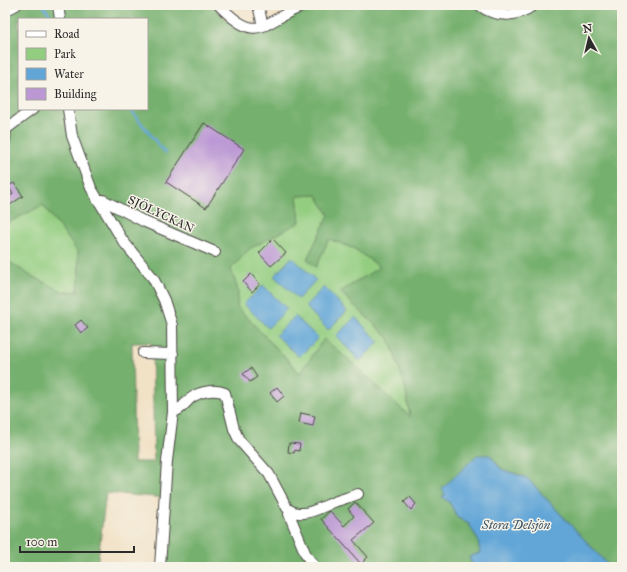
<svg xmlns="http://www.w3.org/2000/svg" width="627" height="572" font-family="'IM FELL Great Primer',serif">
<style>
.green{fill:#93cd80;stroke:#5f7c56}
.forest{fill:#76b06e;stroke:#506e4c;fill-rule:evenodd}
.water{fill:#62a6d7;stroke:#466881}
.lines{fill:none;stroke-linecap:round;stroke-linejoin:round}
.stream{stroke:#62a6d7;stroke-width:2.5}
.building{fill:#bb97d4}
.minor-casing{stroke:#494642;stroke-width:12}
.minor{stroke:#fff;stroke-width:10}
.labels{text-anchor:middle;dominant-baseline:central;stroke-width:3;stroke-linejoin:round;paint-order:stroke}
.street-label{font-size:12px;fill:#2b2b2b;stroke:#f7f3e8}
.water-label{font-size:13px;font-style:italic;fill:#3e5667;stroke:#f7f3e8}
</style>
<rect width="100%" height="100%" fill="#f7f3e8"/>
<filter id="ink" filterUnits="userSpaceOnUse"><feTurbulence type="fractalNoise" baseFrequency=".025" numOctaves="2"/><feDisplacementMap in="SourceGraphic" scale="8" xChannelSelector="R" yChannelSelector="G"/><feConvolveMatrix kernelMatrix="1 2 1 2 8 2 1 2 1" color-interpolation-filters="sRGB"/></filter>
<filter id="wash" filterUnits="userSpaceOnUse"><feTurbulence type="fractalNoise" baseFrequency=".012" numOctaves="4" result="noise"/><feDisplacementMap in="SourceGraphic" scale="16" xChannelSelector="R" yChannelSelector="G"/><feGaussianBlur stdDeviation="0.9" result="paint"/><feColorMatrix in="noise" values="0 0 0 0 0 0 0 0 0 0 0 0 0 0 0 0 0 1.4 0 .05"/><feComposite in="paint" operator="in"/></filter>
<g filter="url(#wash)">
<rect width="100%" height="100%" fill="#f1e1c5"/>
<path class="green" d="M 317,195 L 329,215 L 307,259 L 316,267 L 329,239 L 355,249 L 380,267 L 340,292 L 389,338 L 405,386 L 410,417 L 358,368 L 324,339 L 300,373 L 237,307 L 238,291 L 231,269 L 249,249 L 300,222 L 297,196 Z
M 43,205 L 78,252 L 79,276 L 78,291 L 64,292 L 31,276 L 5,259 L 5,224 Z"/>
<path class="forest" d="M 5,5 L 213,5 C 245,42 262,43 294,5 L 622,5 L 622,567 L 610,567 L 527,478 L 501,469 L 490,455 L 443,497 L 449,502 L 458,518 L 469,524 L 478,540 L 480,553 L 469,557 L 473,567 L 165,567 L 167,498 L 106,493 L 97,567 L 5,567 L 5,259 L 31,276 L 64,292 L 78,291 L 79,276 L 78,252 L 43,205 L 5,224 ZM 19,19 L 147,19 L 147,109 L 19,109 ZM 317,195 L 329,215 L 307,259 L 316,267 L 329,239 L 355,249 L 380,267 L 340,292 L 389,338 L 405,386 L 410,417 L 358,368 L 324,339 L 300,373 L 237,307 L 238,291 L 231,269 L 249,249 L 300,222 L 297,196 ZM 132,343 L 152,343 L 154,462 L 134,462 Z"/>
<path class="water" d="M 292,257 L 316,280 L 298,299 L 274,276 Z
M 263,285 L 287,309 L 268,328 L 244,304 Z
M 324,287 L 347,311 L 328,330 L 305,306 Z
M 295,316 L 318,338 L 299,357 L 276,335 Z
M 355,317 L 379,342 L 360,361 L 336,336 Z
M 477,455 L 490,455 L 501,469 L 527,478 L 610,567 L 473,567 L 469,557 L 480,553 L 478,540 L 469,524 L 458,518 L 449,502 L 442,497 L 445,495 L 442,489 Z"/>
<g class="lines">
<path class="stream" d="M 43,5 L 52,18
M 130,109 L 165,153"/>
</g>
<g id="blocks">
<path class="building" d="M 204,123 L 244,149 L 206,208 L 166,182 Z
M 14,183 L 23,196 L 10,205 L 6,199 L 13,194 L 8,186 Z
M 273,239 L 286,253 L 271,266 L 259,253 Z
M 251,274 L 260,284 L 252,292 L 243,282 Z
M 81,320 L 88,328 L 81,333 L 75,325 Z
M 251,368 L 257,377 L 250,382 L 243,374 Z
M 277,387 L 284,396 L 277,402 L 270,393 Z
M 301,413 L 315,416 L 313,426 L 299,423 Z
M 289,443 L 300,444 L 299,451 L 295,450 L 294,453 L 288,452 Z
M 410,497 L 416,504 L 411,510 L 404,502 Z
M 355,502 L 374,523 L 353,540 L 368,557 L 361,564 L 321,519 L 330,511 L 344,526 L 354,516 L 348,509 Z"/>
</g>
</g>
<g filter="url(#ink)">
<use href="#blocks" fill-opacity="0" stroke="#494642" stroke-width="1"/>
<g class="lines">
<g class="minor-casing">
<path id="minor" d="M 58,5 L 60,19
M 219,5 C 261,49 263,18 307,5
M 258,5 L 263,26
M 479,5 C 496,18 516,18 534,5
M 5,11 L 16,5
M 68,109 L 72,136 L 91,188 L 123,241 L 153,278 L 164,300 L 172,325 L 173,412 L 167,461 L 160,567
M 5,141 L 6,129 L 33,109
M 97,200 L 103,200 L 145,222 L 215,252
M 143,353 L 173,354
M 173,412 C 183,410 185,401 194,396 C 202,391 216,389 225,393 L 234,429 L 239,440 L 269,474 L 287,508 C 301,520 320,508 334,502 C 342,499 350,497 358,494
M 291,511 L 289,514 L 306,555 L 315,567"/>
</g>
<use href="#minor" class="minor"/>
</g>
</g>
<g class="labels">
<g class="street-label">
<text transform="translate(161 214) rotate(25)">SJÖLYCKAN</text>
</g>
<g class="water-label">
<text x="516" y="525">Stora Delsjön</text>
</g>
</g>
<rect width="627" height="572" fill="none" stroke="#f7f3e8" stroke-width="20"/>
<rect x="18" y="18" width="130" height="92" fill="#f7f3e8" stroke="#a5a39c"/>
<rect x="26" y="31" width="20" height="6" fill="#ffffff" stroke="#a5a39c"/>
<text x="54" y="38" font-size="12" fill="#2b2b2b">Road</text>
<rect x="26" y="48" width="20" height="12" fill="#93cd80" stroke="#a5a39c"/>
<text x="54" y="58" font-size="12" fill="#2b2b2b">Park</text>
<rect x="26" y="68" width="20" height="12" fill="#62a6d7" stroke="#a5a39c"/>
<text x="54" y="78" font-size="12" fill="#2b2b2b">Water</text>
<rect x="26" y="88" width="20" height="12" fill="#bb97d4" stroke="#a5a39c"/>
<text x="54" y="98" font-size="12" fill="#2b2b2b">Building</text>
<g transform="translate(589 38) rotate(352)" stroke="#f7f3e8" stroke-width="3" paint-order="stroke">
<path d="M0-3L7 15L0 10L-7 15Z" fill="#2b2b2b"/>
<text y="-6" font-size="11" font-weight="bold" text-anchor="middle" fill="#2b2b2b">N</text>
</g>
<path d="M20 546v6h114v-6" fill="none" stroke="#2b2b2b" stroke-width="2"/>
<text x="26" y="546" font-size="12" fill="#2b2b2b" stroke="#f7f3e8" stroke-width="3" paint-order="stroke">100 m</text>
</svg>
